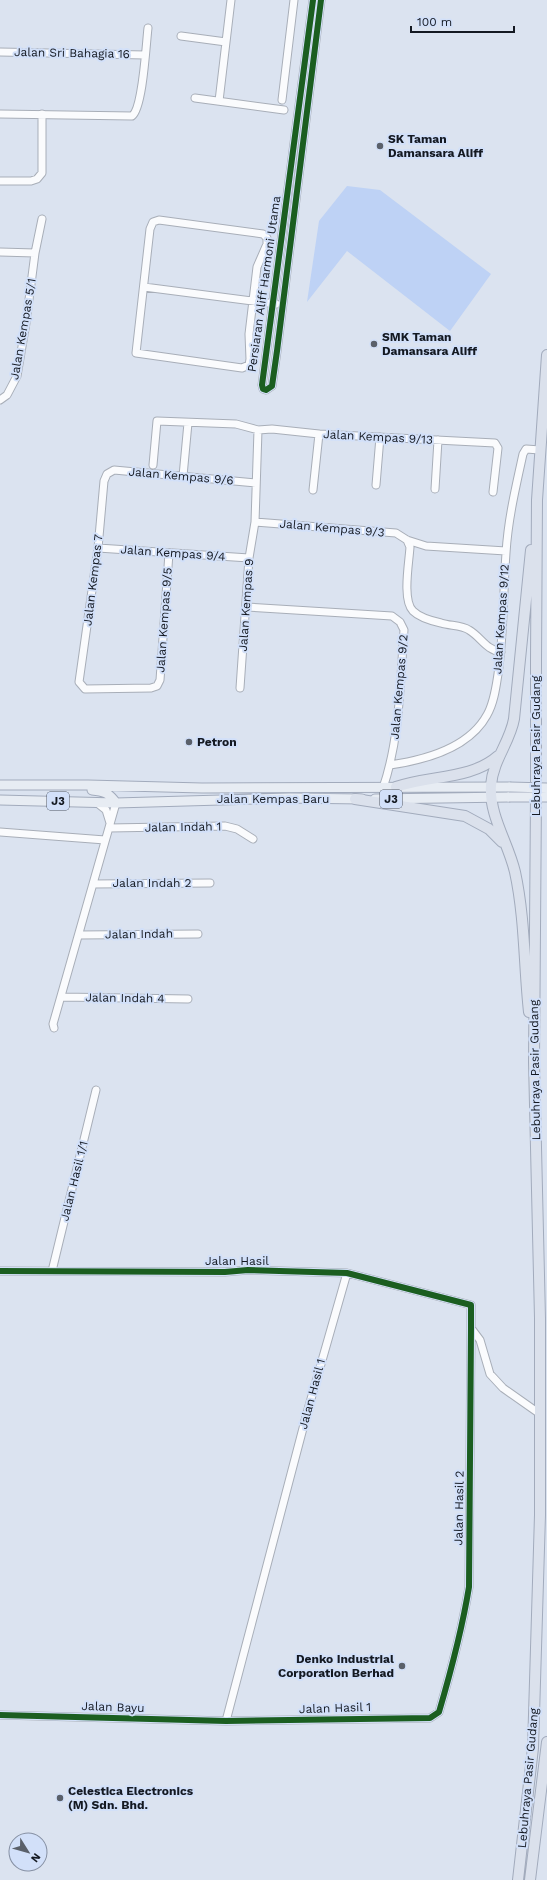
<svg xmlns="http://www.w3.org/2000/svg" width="547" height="1880" font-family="'Work Sans',sans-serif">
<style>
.green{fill:#bed2f5}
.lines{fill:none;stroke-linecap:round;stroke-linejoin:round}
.minor-casing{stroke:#a8aeb8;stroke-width:9}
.major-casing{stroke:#a2abbc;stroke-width:11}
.highway-casing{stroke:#a2abbc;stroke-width:12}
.minor{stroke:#fafbfd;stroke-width:7}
.major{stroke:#e7ecf3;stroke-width:9}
.highway{stroke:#dbe1ec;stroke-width:10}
.major-bridge-casing{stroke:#a2abbc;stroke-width:11;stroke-linecap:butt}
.major-bridge{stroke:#e7ecf3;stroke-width:9}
.cycleway-casing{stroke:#d2e0f9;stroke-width:8}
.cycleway{stroke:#1b5e20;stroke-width:6}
.poi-dot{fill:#5a606a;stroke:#d2e0f9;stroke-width:1.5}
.labels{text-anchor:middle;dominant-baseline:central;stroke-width:4;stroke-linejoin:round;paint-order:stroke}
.shield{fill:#d2e0f9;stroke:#4d5562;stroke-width:1}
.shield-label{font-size:11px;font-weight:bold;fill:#141922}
.street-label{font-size:12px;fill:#141922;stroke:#d2e0f9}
.poi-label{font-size:12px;font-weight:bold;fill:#141922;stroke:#d2e0f9;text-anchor:start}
</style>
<rect width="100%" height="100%" fill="#dbe3f0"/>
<path class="green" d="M 347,186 L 380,190 L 491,274 L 450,331 L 347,251 L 307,302 L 319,221 Z"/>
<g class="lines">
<g class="minor-casing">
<path id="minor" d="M 313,0 L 262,385 L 263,389 L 266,390 L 272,386 L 277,351 L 321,0
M 181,36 L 226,42
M 0,52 L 145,55
M 195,98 L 284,110
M 282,100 L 294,0
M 219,101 L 231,0
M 0,114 L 132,116 C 143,108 146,44 148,28
M 0,181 L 31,181 L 37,179 L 42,173 L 42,114
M 159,220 L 263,234 L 267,238 L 267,244 L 257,267 L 249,334 L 250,359 L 249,365 L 242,368 L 136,353 L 150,229 L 153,222 Z
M 0,252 L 35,253
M 144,287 L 276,304
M 0,400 L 7,395 L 17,376 L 26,323 L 35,253 L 42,219
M 153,465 L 157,421 L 236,424 L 258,430 L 272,429 L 319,434 L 495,443 L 498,448 L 493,492
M 183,476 L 188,423
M 376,485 L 380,437
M 435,489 L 438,440
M 313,490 L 319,434
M 255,522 L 396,533 L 407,540 L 426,546 L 506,551
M 407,540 L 410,547 C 409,563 402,600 413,611 C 420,618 432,621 441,623 C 450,626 461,625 469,630 C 481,637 486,650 501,652
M 98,548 L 249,558
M 169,553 L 160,680 L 157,686 L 151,688 L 85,689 L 79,682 L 98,548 L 104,481 L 107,474 L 114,470 L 256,483
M 246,607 L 392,616 L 400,622 L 404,630 C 400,683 400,738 383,788
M 240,688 L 249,558 L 255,522 L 258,430
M 390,765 C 425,760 469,748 487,715 C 494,703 496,687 498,674 C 504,634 503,593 506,553 C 508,519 516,486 523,454 L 526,449 L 540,450
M 96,802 L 106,810 L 110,823
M 109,828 L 225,826 L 237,829 L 253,839
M 0,832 L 105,840
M 93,884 L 210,883
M 79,935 L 198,934
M 62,997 L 188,999
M 54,1028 L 53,1024 L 116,803
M 0,1271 L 225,1272 L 248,1270 L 347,1273 L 471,1305 L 471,1328 L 469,1587 C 462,1630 451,1671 439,1712 L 430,1718 L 226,1721 L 0,1715
M 52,1271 L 96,1090
M 471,1328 L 480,1340 L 490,1374 L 503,1388 L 540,1414
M 226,1721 L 307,1413 L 347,1273"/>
</g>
<g class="major-casing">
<path id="major" d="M 0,785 L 88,785 L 202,788 L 510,787
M 92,790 C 104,791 109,793 116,803
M 375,799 L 509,797
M 0,800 L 116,803 L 290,798 L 362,799"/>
</g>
<g class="highway-casing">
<path id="highway" d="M 396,787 C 429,775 471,780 498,756
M 355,799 L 465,816 L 489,829 L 502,842
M 529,1012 C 524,966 525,918 515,872 C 508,842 489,816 491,785 C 493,760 510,742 514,719 L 531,550
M 518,1880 L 533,1748 L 540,1515 L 540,1318 L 534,1062 L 536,796 L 536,660 L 537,500 L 547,355
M 530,1880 L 547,1742"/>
</g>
<use href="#minor" class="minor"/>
<use href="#major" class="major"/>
<use href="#highway" class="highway"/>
<g class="major-bridge-casing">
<path id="major-bridge" d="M 510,787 L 547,788
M 509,797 L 547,797"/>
</g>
<use href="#major-bridge" class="major-bridge"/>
<g class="cycleway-casing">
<path id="cycleway" d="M 313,0 L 262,385 L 263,389 L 266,390 L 272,386 L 277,351 L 321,0
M 0,1271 L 225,1272 L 248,1270 L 347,1273 L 471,1305 L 471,1328 L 469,1587 C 462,1630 451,1671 439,1712 L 430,1718 L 226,1721 L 0,1715"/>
</g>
<use href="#cycleway" class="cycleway"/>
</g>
<g class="poi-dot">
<circle cx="380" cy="146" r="4"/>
<circle cx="374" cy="344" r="4"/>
<circle cx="189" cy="742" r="4"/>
<circle cx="402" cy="1666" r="4"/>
<circle cx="60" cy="1798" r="4"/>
</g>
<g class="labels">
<g class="shield">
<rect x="380" y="790" width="22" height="18" rx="3"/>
<rect x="47" y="792" width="22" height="18" rx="3"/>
</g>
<g class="shield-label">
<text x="391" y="799">J3</text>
<text x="58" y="801">J3</text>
</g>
<g class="street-label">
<text transform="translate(72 53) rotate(1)">Jalan Sri Bahagia 16</text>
<text transform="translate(264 284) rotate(-82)">Persiaran Aliff Harmoni Utama</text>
<text transform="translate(23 329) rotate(-80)">Jalan Kempas 5/1</text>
<text transform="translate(378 437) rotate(3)">Jalan Kempas 9/13</text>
<text transform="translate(181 476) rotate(5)">Jalan Kempas 9/6</text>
<text transform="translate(332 528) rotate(5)">Jalan Kempas 9/3</text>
<text transform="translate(173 553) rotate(4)">Jalan Kempas 9/4</text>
<text transform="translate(93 580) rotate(-83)">Jalan Kempas 7</text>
<text transform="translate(246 605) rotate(-86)">Jalan Kempas 9</text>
<text transform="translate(501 619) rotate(-86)">Jalan Kempas 9/12</text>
<text transform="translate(164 620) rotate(-86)">Jalan Kempas 9/5</text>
<text transform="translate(399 687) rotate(-85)">Jalan Kempas 9/2</text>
<text transform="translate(536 746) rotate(-90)">Lebuhraya Pasir Gudang</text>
<text x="273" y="799">Jalan Kempas Baru</text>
<text transform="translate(183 827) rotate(-1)">Jalan Indah 1</text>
<text x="152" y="883">Jalan Indah 2</text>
<text transform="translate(139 934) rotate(-1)">Jalan Indah</text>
<text transform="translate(125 998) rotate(1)">Jalan Indah 4</text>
<text transform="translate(535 1070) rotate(-91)">Lebuhraya Pasir Gudang</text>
<text transform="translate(74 1181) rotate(-76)">Jalan Hasil 1/1</text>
<text x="237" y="1261">Jalan Hasil</text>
<text transform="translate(312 1394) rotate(-75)">Jalan Hasil 1</text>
<text transform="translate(459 1508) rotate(-89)">Jalan Hasil 2</text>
<text transform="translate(113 1707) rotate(2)">Jalan Bayu</text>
<text transform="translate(335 1708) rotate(-2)">Jalan Hasil 1</text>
<text transform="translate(528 1778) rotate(-85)">Lebuhraya Pasir Gudang</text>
</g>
<g class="poi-label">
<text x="388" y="139">SK Taman<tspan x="388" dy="14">Damansara Aliff</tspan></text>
<text x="382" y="337">SMK Taman<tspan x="382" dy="14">Damansara Aliff</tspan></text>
<text x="197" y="742">Petron</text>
<text x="394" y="1659" text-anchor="end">Denko Industrial<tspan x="394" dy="14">Corporation Berhad</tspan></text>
<text x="68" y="1791">Celestica Electronics<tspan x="68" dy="14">(M) Sdn. Bhd.</tspan></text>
</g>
</g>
<g transform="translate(28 1852) rotate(127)"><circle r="19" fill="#d2e0f9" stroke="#8690a3"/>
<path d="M0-3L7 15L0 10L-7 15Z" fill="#5a606a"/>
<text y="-6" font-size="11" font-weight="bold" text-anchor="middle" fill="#141922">N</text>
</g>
<path d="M411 26v6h103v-6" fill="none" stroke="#141922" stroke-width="2"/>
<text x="417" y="26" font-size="12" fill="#141922" stroke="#d2e0f9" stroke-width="3" paint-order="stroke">100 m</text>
</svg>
